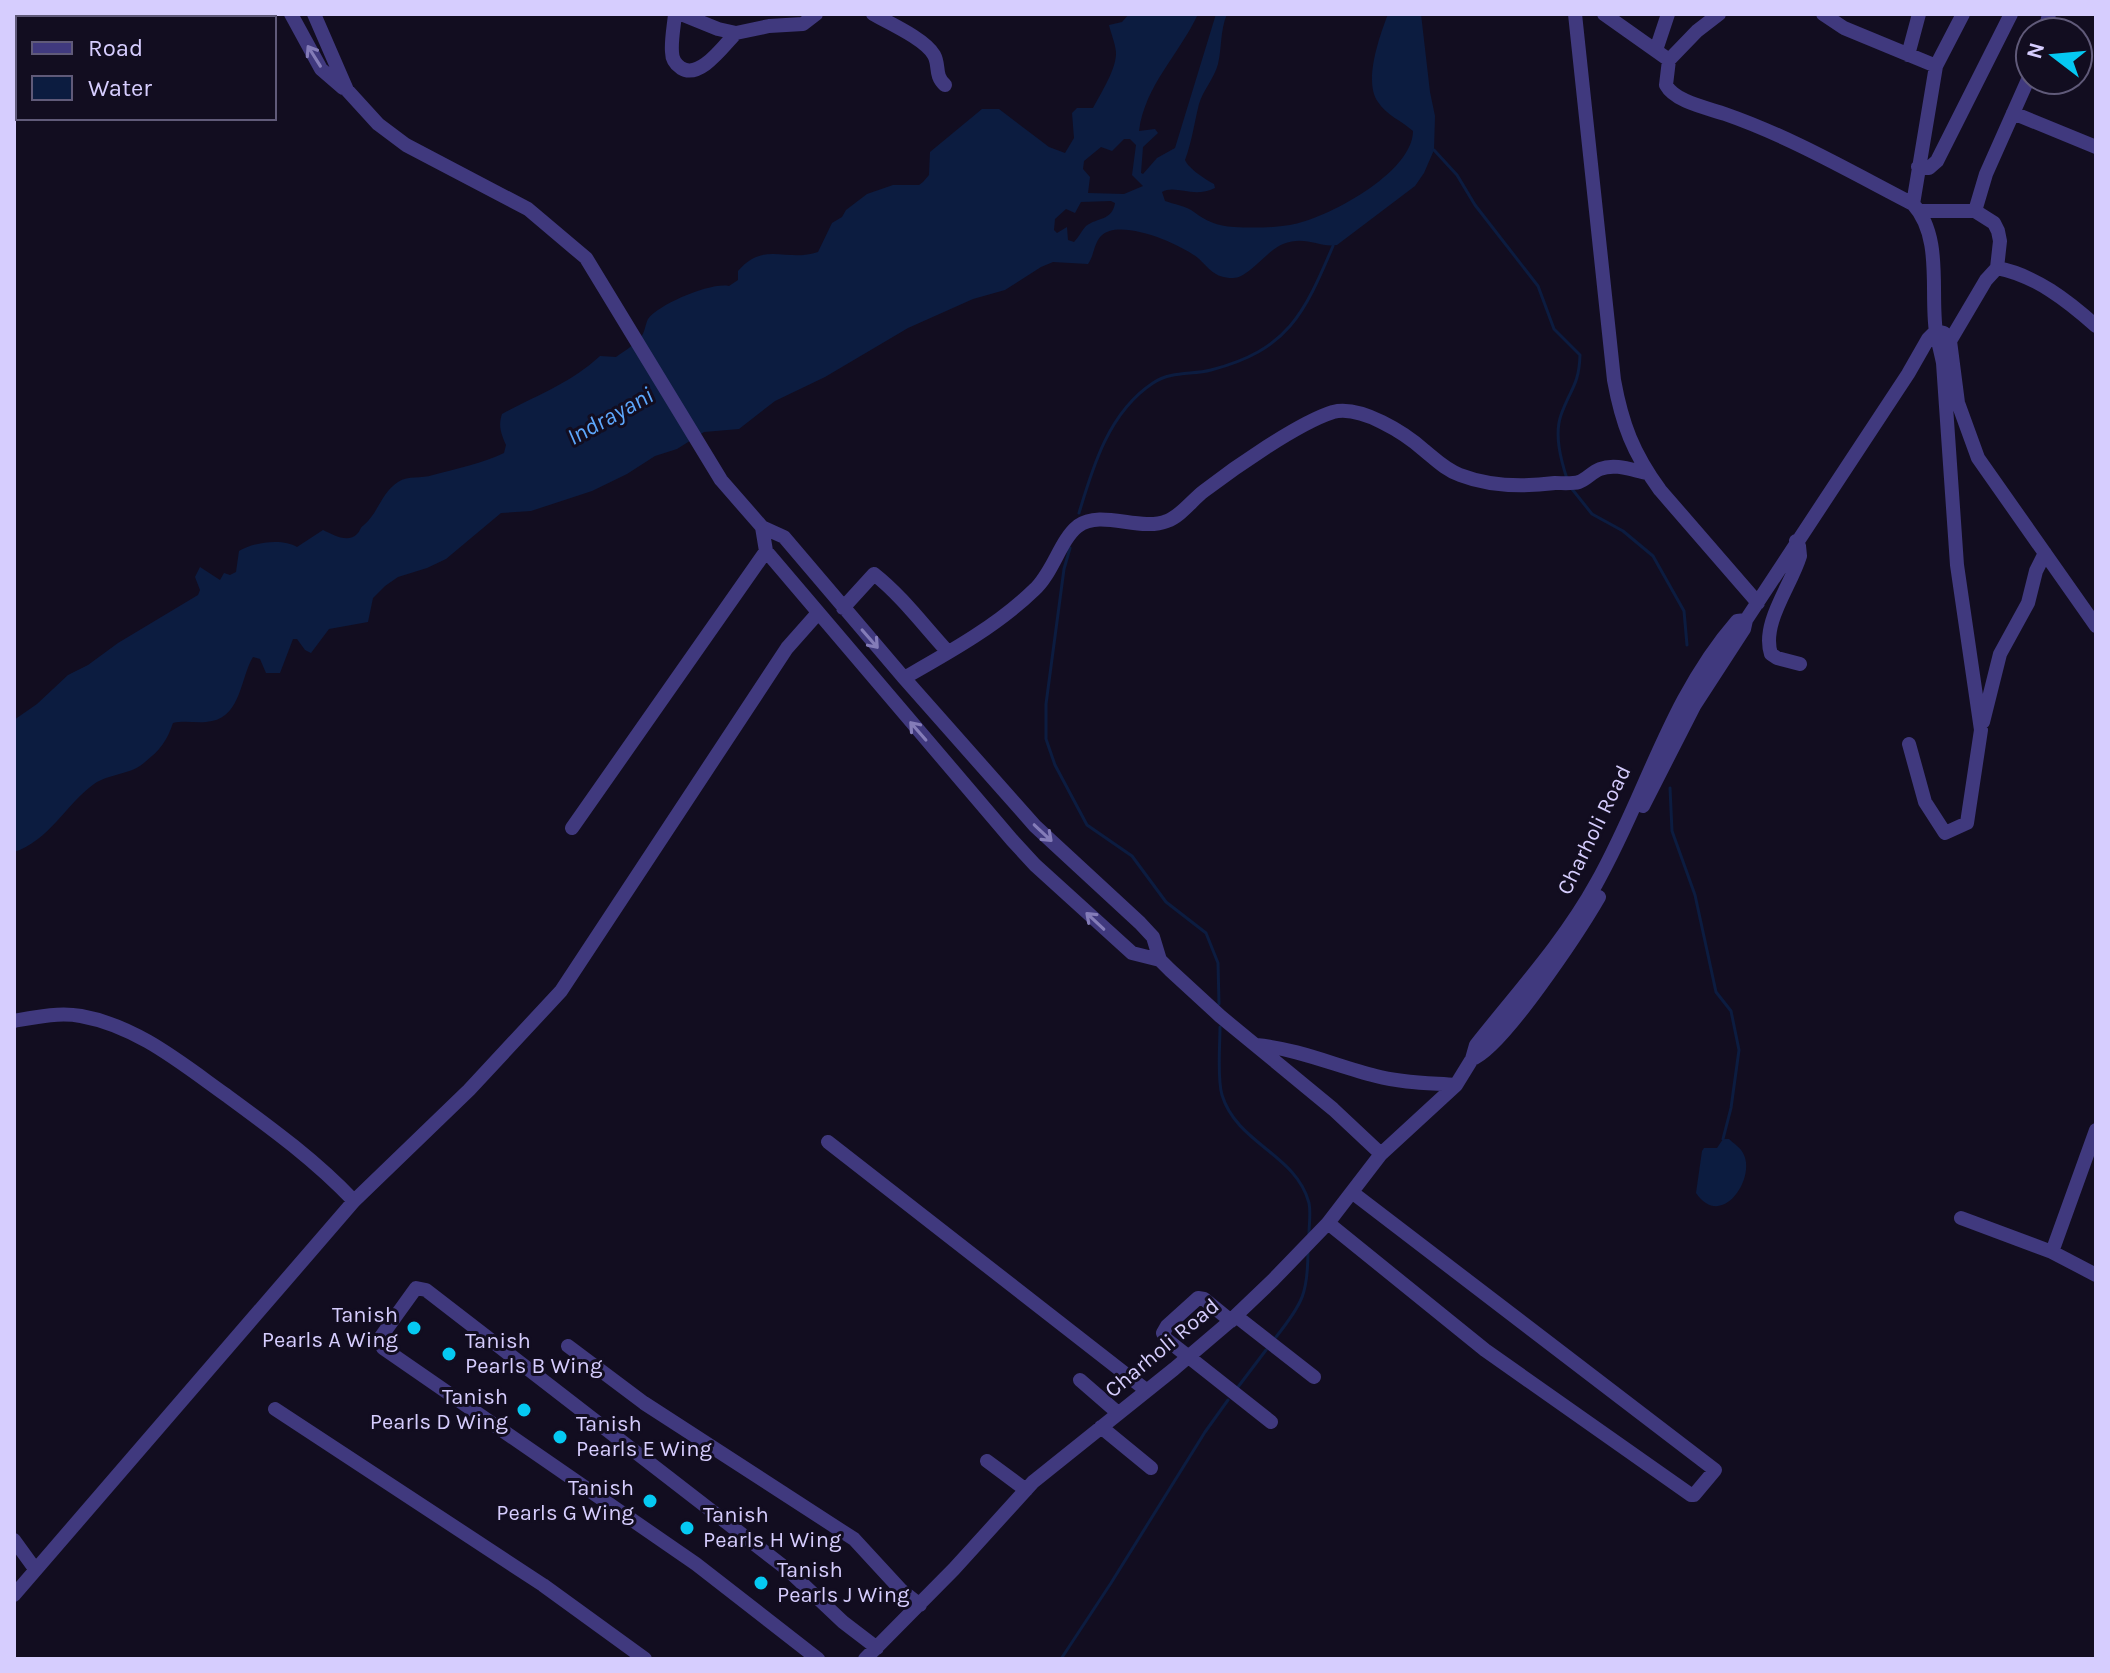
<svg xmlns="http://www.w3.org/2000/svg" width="2110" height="1673" font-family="Karla,sans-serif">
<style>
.water{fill:#0c1c40;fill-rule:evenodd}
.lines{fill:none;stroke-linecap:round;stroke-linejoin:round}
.stream{stroke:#0c1c40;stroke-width:3}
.minor{stroke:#40397e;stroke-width:14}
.oneway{stroke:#847cb8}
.poi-dot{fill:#05c9f2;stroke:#120d20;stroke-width:3}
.labels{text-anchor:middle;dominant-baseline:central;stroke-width:6;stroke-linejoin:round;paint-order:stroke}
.street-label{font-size:22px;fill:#d6cdfe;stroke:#120d20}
.poi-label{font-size:22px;fill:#d6cdfe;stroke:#120d20;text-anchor:start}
.water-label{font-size:24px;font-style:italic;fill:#5da7fc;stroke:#120d20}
</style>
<rect width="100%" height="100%" fill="#120d20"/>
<path class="water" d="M 1129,14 L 1198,14 C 1179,55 1145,85 1139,131 L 1155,129 L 1158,133 L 1143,147 L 1141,173 L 1143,174 L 1157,158 L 1175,148 L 1216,14 L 1227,14 C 1220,31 1222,47 1218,64 C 1214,79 1203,90 1199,104 C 1194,124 1192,141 1185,160 C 1189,169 1205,179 1214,184 L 1215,188 C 1193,199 1176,184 1162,192 L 1165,201 C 1173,204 1187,206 1194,212 C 1206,221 1217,226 1234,227 C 1251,228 1272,228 1290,225 C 1326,219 1413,173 1413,131 C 1402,121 1386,115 1378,102 C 1363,82 1380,35 1388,14 L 1421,14 L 1430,92 L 1435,116 L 1434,150 L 1424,173 L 1415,186 L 1337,245 C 1319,248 1306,235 1283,244 C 1267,250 1249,278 1233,278 C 1214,278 1209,268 1198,258 C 1181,244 1119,217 1101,236 C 1094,243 1094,256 1088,264 L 1053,262 L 1041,267 L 1005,290 L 973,299 L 908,328 L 825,377 L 775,401 L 739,429 L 704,432 L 677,449 L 655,456 L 627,474 L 592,491 L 531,511 L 501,513 L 446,559 L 427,568 L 398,577 L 385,586 L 373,598 L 368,622 L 329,629 L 311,653 L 305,650 L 297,639 L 293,639 L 280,673 L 266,673 L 260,659 L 253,657 C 241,676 241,716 212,721 C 199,724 186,720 173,723 C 167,741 160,750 145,762 C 131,775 110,773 94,784 C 66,804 49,841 14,852 L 14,720 L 37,704 L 68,675 L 88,665 L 118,643 L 198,595 L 200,590 L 195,577 L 200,567 L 220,580 L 224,573 L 230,575 L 236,572 L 239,551 C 254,542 283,538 297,547 L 323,530 C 332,534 348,544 357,534 C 360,532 360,527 364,525 C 378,513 382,492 398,482 C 409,475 421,479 433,475 C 455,469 484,463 504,453 L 506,445 C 501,433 498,426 502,414 C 535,396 571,383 600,356 L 616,357 C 624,351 635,345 641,337 C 645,332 645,325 648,319 C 659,304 711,282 729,286 L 738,280 L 738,271 C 764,240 787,263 818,252 L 832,223 L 842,217 L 846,210 L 867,194 L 893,185 L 919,185 L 923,182 L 929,175 L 930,152 L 982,109 L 999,109 L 1049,147 L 1065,153 L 1074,138 L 1072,113 L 1077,108 L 1093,108 C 1101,93 1117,68 1116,52 C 1115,42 1111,34 1109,25 L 1122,22 ZM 1124,139 L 1130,139 L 1136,145 L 1132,175 L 1143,186 L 1124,194 L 1088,193 L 1090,177 L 1083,169 L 1084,161 L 1101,147 L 1112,151 ZM 1111,201 L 1115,203 C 1112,221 1098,217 1086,226 C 1082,230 1079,237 1074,242 L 1068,240 L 1067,227 L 1057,233 L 1054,230 L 1055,219 L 1066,209 L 1075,213 L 1081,202 Z
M 1723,1139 L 1729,1139 C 1733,1143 1741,1148 1743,1153 C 1757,1177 1722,1231 1696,1193 L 1702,1151 L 1704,1148 L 1717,1148 Z"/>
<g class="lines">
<path class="stream" d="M 1434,150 L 1457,175 L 1475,205 L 1538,286 L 1554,329 L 1580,355 C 1579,386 1570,389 1561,415 C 1554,435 1561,460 1567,479
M 1572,489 L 1592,514 L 1623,531 L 1653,556 L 1684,611 L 1687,645
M 1079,513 C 1093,466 1109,412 1153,383 C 1171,371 1192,375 1211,370 C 1288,350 1304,314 1333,246
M 1070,548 L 1064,569 L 1046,704 L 1046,739 L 1055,765 L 1087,825 L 1132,856 L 1166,902 L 1206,933 L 1218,963 L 1219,1004
M 1670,788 L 1672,831 L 1695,895 L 1716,992 L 1731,1011 L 1739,1050 L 1731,1108 L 1723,1139
M 1220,1027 C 1220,1046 1217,1078 1222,1095 C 1237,1144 1296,1154 1309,1203 C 1311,1213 1309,1225 1309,1234
M 1276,1337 C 1303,1303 1308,1293 1308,1250
M 1238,1387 L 1266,1350
M 1061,1659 L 1111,1583 L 1205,1432 L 1228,1400"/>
<path class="minor" d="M 291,14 L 321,69 L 343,88
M 314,14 L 347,90 L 378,124 L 406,145 L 528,209 L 586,258 L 721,480 L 762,527 L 784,537 L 904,678 L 1035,826 L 1140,923 L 1153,937 L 1160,960 L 1170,970 L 1220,1016 L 1333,1109 L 1381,1154
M 675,14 C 674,26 671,40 672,52 C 672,59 675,64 681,68 C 700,80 724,45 736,33
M 681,14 L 718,29 L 736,33 L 769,26 L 803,24 L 816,14
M 873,14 C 889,23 925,39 934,55 C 940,66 934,75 945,85
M 1575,14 L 1614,380 C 1622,424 1633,453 1660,490 L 1758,603
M 1604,14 L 1669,60 L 1666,85 C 1675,102 1708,108 1725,114 C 1791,137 1851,172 1913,204 C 1943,237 1930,292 1936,332 C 1938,342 1941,353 1943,363 L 1957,565 L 1981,730 L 1967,823 L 1945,833 L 1925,802 L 1909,744
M 1823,14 L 1844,28 L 1936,66
M 2045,32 L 2049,14
M 1656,50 L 1668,14
M 1908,55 L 1919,14
M 1669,60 L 1697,31 L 1719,14
M 2013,113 L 2096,147
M 1918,167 L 1929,168 L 1937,161 L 2011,14
M 1913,204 L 1936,66 L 1963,14
M 1919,211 L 1975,211 L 1986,174 L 2030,75
M 1997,268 C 2035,275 2068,301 2096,326
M 1936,331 L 1944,333 L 1950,341 L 1958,403 L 1978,458 L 2096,626
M 1950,341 L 1986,280 L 1997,268 L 2000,241 L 1998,231 L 1994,223 L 1975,211
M 762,527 L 766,551 L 1012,840 L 1035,865 L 1132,953 L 1160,960
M 1796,541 L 1799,546 L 1800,556 C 1791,586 1761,623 1771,654 L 1777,658 L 1800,664
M 843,608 L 874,574 C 902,596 924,626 948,652
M 904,678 C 948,653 997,626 1034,590 C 1053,573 1060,540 1078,526 C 1101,509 1140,532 1167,521 C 1181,516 1192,500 1204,491 C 1234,468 1298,423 1333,412 C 1361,405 1405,433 1425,451 C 1436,460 1446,470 1460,475 C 1491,487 1523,487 1555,483 C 1563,483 1572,484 1579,482 C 1587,479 1592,472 1600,469 C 1615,463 1632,470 1647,473
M 1983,722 L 2000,654 L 2028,603 L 2036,571 L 2045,553
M 1643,806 L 1694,706 L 1744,629 L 1746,620 L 1908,374 L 1928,339 L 1936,331
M 572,828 L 766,551
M 14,1021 C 36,1017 59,1012 81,1016 C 137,1026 181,1063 226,1095 C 271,1128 315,1160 354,1201 L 14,1595
M 1256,1045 C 1299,1049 1336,1066 1376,1076 C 1402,1083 1430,1083 1456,1085
M 1472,1059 C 1502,1049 1581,928 1599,897
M 828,1142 L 1146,1390
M 354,1201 L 469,1090 L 561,991 L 787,648 L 818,613
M 1961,1218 L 2052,1252 L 2096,1275
M 1328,1223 L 1485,1350 L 1691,1495 L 1694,1495 L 1715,1470 L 1353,1193
M 2052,1252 L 2096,1130
M 1236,1316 L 1314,1377
M 1231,1321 L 1204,1299 L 1198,1298 L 1167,1326 L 1163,1333 L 1166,1339 L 1271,1422
M 568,1346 L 644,1403 L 854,1539 L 901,1590 L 920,1605
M 1080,1380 L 1118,1413
M 275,1409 L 543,1585 L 645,1659
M 1101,1427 L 1151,1468
M 987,1461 L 1026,1490
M 14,1540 L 35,1569
M 818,1659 L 696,1564 L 383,1348 L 380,1338 L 416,1288 L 426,1290 L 788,1570 L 843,1622 L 877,1648
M 865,1659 L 954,1569 L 1033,1482 L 1174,1369 L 1228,1323 L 1273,1280 L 1328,1223 L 1381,1154 L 1456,1085 L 1472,1059 L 1476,1045 C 1517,993 1564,942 1596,884 C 1646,796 1669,699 1737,621 L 1746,620"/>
</g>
<defs><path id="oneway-shaft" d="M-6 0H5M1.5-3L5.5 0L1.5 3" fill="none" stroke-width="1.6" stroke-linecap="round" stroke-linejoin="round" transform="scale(2)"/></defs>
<g class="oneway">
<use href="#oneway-shaft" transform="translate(314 56) rotate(-122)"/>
<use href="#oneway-shaft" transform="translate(870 639) rotate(49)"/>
<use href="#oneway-shaft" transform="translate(918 731) rotate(-131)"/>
<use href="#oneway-shaft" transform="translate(1043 833) rotate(43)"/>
<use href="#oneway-shaft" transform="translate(1095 921) rotate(-137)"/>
</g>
<g class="poi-dot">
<circle cx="414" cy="1328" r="8"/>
<circle cx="449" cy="1354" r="8"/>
<circle cx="524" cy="1410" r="8"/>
<circle cx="560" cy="1437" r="8"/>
<circle cx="650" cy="1501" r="8"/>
<circle cx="687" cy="1528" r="8"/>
<circle cx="761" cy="1583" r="8"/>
</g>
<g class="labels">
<g class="street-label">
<text transform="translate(1594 830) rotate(-64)">Charholi Road</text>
<text transform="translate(1162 1348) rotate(-40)">Charholi Road</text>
</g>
<g class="poi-label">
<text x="398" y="1315" text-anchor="end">Tanish<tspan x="398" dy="25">Pearls A Wing</tspan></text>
<text x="465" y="1341">Tanish<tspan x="465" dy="25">Pearls B Wing</tspan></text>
<text x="508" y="1397" text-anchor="end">Tanish<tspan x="508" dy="25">Pearls D Wing</tspan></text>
<text x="576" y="1424">Tanish<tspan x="576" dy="25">Pearls E Wing</tspan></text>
<text x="634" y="1488" text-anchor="end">Tanish<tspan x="634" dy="25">Pearls G Wing</tspan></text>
<text x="703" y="1515">Tanish<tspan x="703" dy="25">Pearls H Wing</tspan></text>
<text x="777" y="1570">Tanish<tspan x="777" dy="25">Pearls J Wing</tspan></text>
</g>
<g class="water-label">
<text transform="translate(610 416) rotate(-29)">Indrayani</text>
</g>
</g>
<rect width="2110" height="1673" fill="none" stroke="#d6cdfe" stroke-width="32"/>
<rect x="16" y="16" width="260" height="104" fill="#120d20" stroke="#605a79" stroke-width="2"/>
<rect x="32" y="42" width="40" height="12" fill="#40397e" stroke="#605a79" stroke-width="2"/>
<text x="88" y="56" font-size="24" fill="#d6cdfe">Road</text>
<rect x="32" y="76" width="40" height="24" fill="#0c1c40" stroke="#605a79" stroke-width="2"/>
<text x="88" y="96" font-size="24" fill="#d6cdfe">Water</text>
<g transform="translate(2054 56) rotate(286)"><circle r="38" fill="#120d20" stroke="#605a79" stroke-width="2"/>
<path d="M0-6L14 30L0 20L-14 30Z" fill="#05c9f2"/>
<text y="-12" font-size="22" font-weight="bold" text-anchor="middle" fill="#d6cdfe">N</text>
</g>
</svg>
